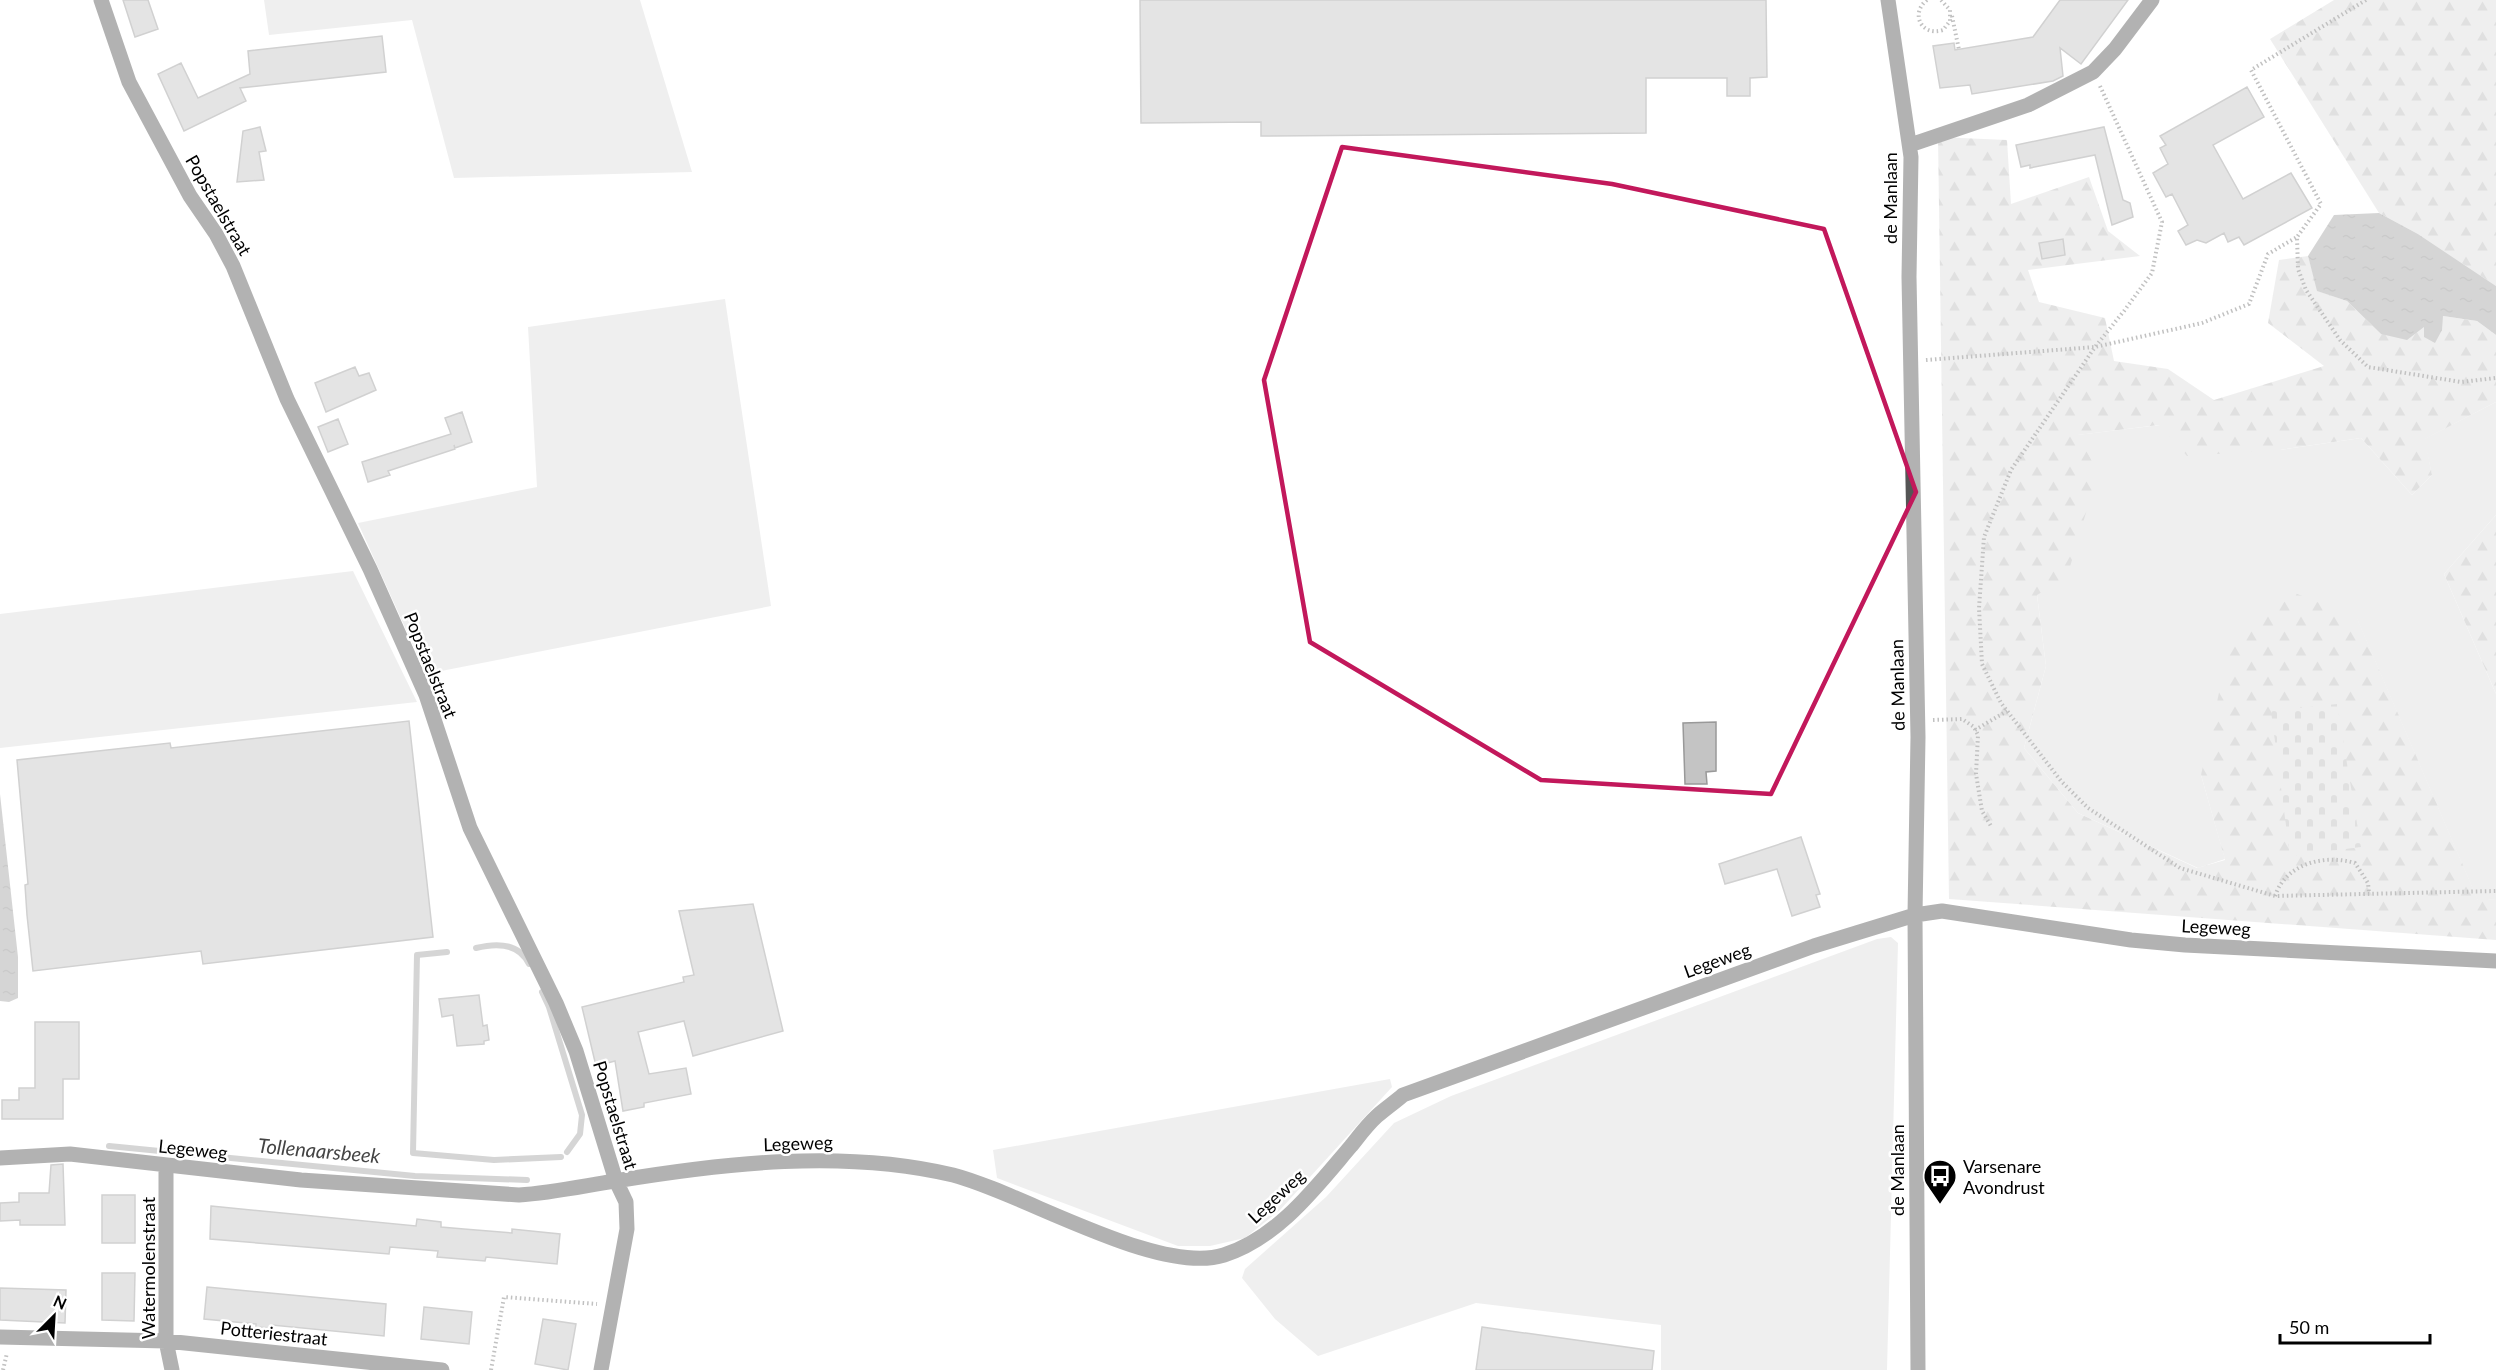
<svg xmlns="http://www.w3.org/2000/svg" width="2496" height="1370" font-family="Lato,sans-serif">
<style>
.green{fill:#dcdcdc}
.forest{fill:url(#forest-firs)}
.cemetery{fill:url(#cemetery-stones)}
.water{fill:url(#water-ripples)}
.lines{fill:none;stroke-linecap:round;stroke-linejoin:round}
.stream{stroke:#a3a3a3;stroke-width:6}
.building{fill:#c4c4c4;stroke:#999;stroke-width:1.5}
.path{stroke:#777;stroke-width:4;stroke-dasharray:1.5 3;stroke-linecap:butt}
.minor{stroke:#555;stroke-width:15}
.marked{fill:none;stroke:#c2185b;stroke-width:4.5;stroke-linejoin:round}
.labels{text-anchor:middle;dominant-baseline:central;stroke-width:5;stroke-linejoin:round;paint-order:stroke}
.street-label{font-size:18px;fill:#000;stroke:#fff}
.poi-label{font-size:18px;fill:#000;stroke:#fff;text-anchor:start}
.water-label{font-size:20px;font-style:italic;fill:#444;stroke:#fff}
</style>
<defs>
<pattern id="forest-firs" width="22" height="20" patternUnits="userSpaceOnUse" patternTransform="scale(1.5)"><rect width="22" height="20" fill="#dcdcdc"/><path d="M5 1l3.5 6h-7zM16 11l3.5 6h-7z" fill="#bbb"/></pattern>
<pattern id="cemetery-stones" width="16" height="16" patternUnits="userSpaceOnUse" patternTransform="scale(1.5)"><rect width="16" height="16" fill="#dcdcdc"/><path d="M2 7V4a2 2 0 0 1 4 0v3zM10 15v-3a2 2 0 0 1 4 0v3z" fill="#bbb"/></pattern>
<pattern id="water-ripples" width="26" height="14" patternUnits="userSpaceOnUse" patternTransform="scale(1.5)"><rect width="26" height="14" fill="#a3a3a3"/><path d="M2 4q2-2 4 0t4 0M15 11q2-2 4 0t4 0" fill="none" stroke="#8b8b8b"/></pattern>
</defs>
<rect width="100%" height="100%" fill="#fff"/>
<path class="green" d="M 264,0 L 640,0 L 692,172 L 454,178 L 412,20 L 269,35 Z
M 725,299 L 771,606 L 426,674 L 358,523 L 537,487 L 528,327 Z
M 2496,402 L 2496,515 L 2444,574 L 2496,694 L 2496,899 L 2478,901 L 2357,619 L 2201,775 L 2225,859 L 2198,868 L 2078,813 L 2024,748 L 2046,666 L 2037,595 L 2077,435 L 2160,425 L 2280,450 L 2361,438 L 2412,495 L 2432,475 L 2424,439 Z
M 353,571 L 417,702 L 0,748 L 0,614 Z
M 1891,937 L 1898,943 L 1887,1370 L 1661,1370 L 1661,1325 L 1476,1303 L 1318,1356 L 1275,1319 L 1242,1278 L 1245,1269 L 1326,1197 L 1394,1123 L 1451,1096 L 1877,939 Z
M 1390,1079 L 1392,1087 L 1280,1210 L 1245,1238 L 1210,1246 L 1178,1246 L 997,1178 L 993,1150 Z"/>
<path class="forest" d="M 2334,0 L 2496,0 L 2496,286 L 2418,234 L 2379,213 L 2270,39 Z
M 1938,137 L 2007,140 L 2011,204 L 2089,177 L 2108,231 L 2140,256 L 2028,270 L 2039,302 L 2105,318 L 2114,361 L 2168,369 L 2214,400 L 2324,366 L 2268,323 L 2279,260 L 2308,256 L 2318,291 L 2347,301 L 2381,334 L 2424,326 L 2443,316 L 2477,321 L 2496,335 L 2496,402 L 2425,439 L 2432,475 L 2412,495 L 2361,438 L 2280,450 L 2187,456 L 2159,425 L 2078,435 L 2098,472 L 2067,577 L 2037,595 L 2046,666 L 2024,748 L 2078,813 L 2197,868 L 2225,860 L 2201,775 L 2229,647 L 2295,593 L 2357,618 L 2478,900 L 2496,899 L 2496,940 L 1949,899 Z
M 2496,515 L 2496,694 L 2444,574 Z"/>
<path class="cemetery" d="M 2337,704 L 2361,847 L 2290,856 L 2271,711 Z"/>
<path class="water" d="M 2379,213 L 2418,234 L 2496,286 L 2496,335 L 2477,321 L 2443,316 L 2442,330 L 2435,343 L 2424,337 L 2424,327 L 2407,340 L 2381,334 L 2347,301 L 2317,291 L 2308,256 L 2334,215 Z
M 0,794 L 18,957 L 18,998 L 9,1002 L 0,1001 Z"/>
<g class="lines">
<path class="stream" d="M 476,948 C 496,943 519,943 529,964
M 447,952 L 417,955 L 413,1153 L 494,1160 L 561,1157
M 542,992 L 549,1007 L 582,1115 L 580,1134 L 567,1152
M 109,1146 L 415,1176 L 527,1180"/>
</g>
<path class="building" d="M 123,0 L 148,0 L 158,29 L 135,37 Z
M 1140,0 L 1766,0 L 1767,77 L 1750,78 L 1750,96 L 1727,96 L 1727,78 L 1646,78 L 1646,133 L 1261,136 L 1261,122 L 1141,123 Z
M 2060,0 L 2128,0 L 2081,64 L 2060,48 L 2063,76 L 2053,81 L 1972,94 L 1970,85 L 1940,88 L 1933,46 L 1954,43 L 1955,50 L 2033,37 Z
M 382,36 L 386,72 L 240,88 L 246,101 L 184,131 L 158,74 L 181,63 L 198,98 L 250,74 L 248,51 Z
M 2247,87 L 2264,117 L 2213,145 L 2243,199 L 2291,173 L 2312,208 L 2244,245 L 2239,237 L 2228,242 L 2224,233 L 2206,243 L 2197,240 L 2186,245 L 2178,231 L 2188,225 L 2172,194 L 2166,197 L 2153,173 L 2168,164 L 2160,148 L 2166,145 L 2160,136 Z
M 260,127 L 266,151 L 259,152 L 264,180 L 237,182 L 243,131 Z
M 2104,127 L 2123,200 L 2130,203 L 2133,217 L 2112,225 L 2095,155 L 2030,168 L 2030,165 L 2021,167 L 2016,145 Z
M 2063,239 L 2065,255 L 2042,259 L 2039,243 Z
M 355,367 L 359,376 L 369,373 L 376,390 L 326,412 L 315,383 Z
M 462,412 L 472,442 L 455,448 L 454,445 L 455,449 L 388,471 L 390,475 L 368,482 L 362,462 L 451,434 L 445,418 Z
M 338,419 L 348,444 L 328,452 L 318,427 Z
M 409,721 L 433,937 L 203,964 L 201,951 L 33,971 L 27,915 L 25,885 L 28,884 L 17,760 L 170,743 L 171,748 Z
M 1716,722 L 1716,771 L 1706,772 L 1707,784 L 1685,784 L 1683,723 Z
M 1801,837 L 1820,894 L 1816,895 L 1820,907 L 1792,916 L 1777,869 L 1725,884 L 1719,864 Z
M 753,904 L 783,1031 L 693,1056 L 684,1021 L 638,1032 L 649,1074 L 686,1068 L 691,1094 L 644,1103 L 644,1107 L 623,1111 L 615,1061 L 596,1066 L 582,1007 L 684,982 L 683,977 L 694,975 L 679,911 Z
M 479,995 L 483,1026 L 487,1025 L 489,1040 L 484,1041 L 484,1044 L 457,1046 L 453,1015 L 442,1017 L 439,999 Z
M 35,1022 L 79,1022 L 79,1079 L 63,1079 L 63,1119 L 2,1119 L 2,1100 L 19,1100 L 19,1088 L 35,1088 Z
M 63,1164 L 65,1225 L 20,1225 L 20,1220 L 0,1221 L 0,1203 L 19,1202 L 19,1193 L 49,1193 L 51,1165 Z
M 102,1195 L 135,1195 L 135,1243 L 102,1243 Z
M 211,1206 L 416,1226 L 417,1219 L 441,1222 L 441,1227 L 464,1229 L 512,1233 L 512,1229 L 560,1234 L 557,1264 L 486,1257 L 485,1261 L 437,1257 L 438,1251 L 390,1247 L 389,1254 L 210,1239 Z
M 102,1273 L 135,1273 L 134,1321 L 102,1320 Z
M 207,1287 L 386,1304 L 384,1336 L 272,1325 L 271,1328 L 256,1327 L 256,1324 L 204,1319 Z
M 0,1288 L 66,1290 L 65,1323 L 0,1320 Z
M 424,1307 L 472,1312 L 469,1344 L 421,1339 Z
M 543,1319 L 576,1324 L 568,1370 L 535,1364 Z
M 1482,1327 L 1654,1351 L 1652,1370 L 1476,1370 Z"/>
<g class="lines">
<path class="path" d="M 1927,0 C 1910,13 1921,37 1943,30 L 1950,21 L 1950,10 L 1941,0
M 2366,0 L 2251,70 L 2321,204 L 2297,237 L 2298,269 L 2306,290 L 2340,340 L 2368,367 L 2461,382 L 2496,378
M 1952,16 L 1959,50
M 2100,86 L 2162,222 L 2152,273 L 2124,311 L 2095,347 L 2011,470 L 1984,537 L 1979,608 L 1982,664 L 2001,703 L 2061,781 L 2088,808 L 2180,868 L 2275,896 L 2496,891
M 1926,360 L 2095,347 L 2202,323 L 2249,304 L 2268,254 L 2297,237
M 1933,720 L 1962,719 L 1974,727 L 1978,735 L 1976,774 L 1982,811 L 1991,826
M 1975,730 L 2007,711
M 2275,896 C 2286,863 2325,854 2355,863 L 2368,883 L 2369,893
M 3,1370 L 7,1353
M 491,1370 L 504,1297 L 597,1304"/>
<path class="minor" d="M 101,0 L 129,82 L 190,196 L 216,234 L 233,266 L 287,399 L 370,569 L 426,695 L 470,828 L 556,1003 L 576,1051 L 616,1181 L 626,1202 L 627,1229 L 601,1370
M 1888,0 L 1911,157 L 1909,277 L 1918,737 L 1915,915 L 1918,1370
M 1910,145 L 2028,105 L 2093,72 L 2115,49 L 2152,0
M 0,1158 L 70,1154 L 301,1180 L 519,1195 C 551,1193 583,1186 615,1181 C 724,1163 844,1149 953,1175 C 1023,1193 1158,1276 1224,1255 C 1278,1238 1316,1187 1351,1146 C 1359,1136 1367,1125 1377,1116 C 1385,1109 1395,1102 1403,1095 L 1814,946 L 1915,915 L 1942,911 L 2131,940 L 2185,945 L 2496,961
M 166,1166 L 166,1341 L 172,1370
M 0,1337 L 166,1341 L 442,1370"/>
</g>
<path d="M0 0H2496V1370H0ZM 1342,147 L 1612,184 L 1824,229 L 1916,492 L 1771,794 L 1541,780 L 1310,642 L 1264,380 Z" fill="#fff" fill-opacity=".55" fill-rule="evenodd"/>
<path class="marked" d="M 1342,147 L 1612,184 L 1824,229 L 1916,492 L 1771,794 L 1541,780 L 1310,642 L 1264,380 Z"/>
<defs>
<g id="bus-pin" transform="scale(1.725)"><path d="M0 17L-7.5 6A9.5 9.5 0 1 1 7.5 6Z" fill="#000" stroke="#fff"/><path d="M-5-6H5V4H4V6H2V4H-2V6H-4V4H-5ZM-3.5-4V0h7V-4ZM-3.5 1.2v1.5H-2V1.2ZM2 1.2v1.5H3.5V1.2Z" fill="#fff"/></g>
</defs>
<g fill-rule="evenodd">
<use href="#bus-pin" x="1940" y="1176"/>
</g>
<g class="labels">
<g class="street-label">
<text transform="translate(1890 198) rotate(-90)">de Manlaan</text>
<text transform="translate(219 205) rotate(60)">Popstaelstraat</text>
<text transform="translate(431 665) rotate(68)">Popstaelstraat</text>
<text transform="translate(1897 685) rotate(-91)">de Manlaan</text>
<text transform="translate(2216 927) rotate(3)">Legeweg</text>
<text transform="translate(1717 960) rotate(-20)">Legeweg</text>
<text transform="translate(616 1115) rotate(73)">Popstaelstraat</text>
<text transform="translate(798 1143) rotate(-2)">Legeweg</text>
<text transform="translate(193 1149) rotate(6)">Legeweg</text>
<text transform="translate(1897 1170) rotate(-90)">de Manlaan</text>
<text transform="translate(1276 1196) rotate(-43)">Legeweg</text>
<text transform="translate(148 1268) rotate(-90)">Watermolenstraat</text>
<text transform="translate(274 1333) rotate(6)">Potteriestraat</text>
</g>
<g class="poi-label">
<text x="1963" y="1166">Varsenare<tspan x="1963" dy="21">Avondrust</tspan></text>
</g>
<g class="water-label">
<text transform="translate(319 1150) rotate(5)">Tollenaarsbeek</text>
</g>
</g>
<g transform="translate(54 1316) rotate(24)" stroke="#ffffff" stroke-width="4.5" paint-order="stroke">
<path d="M0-4.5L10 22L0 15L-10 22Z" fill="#000000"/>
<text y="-9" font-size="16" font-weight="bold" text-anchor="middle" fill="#000000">N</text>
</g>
<path d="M2280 1334v9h150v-9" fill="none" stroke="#000000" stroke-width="3"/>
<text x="2289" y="1334" font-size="18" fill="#000000" stroke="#ffffff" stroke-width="4.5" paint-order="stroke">50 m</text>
</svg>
